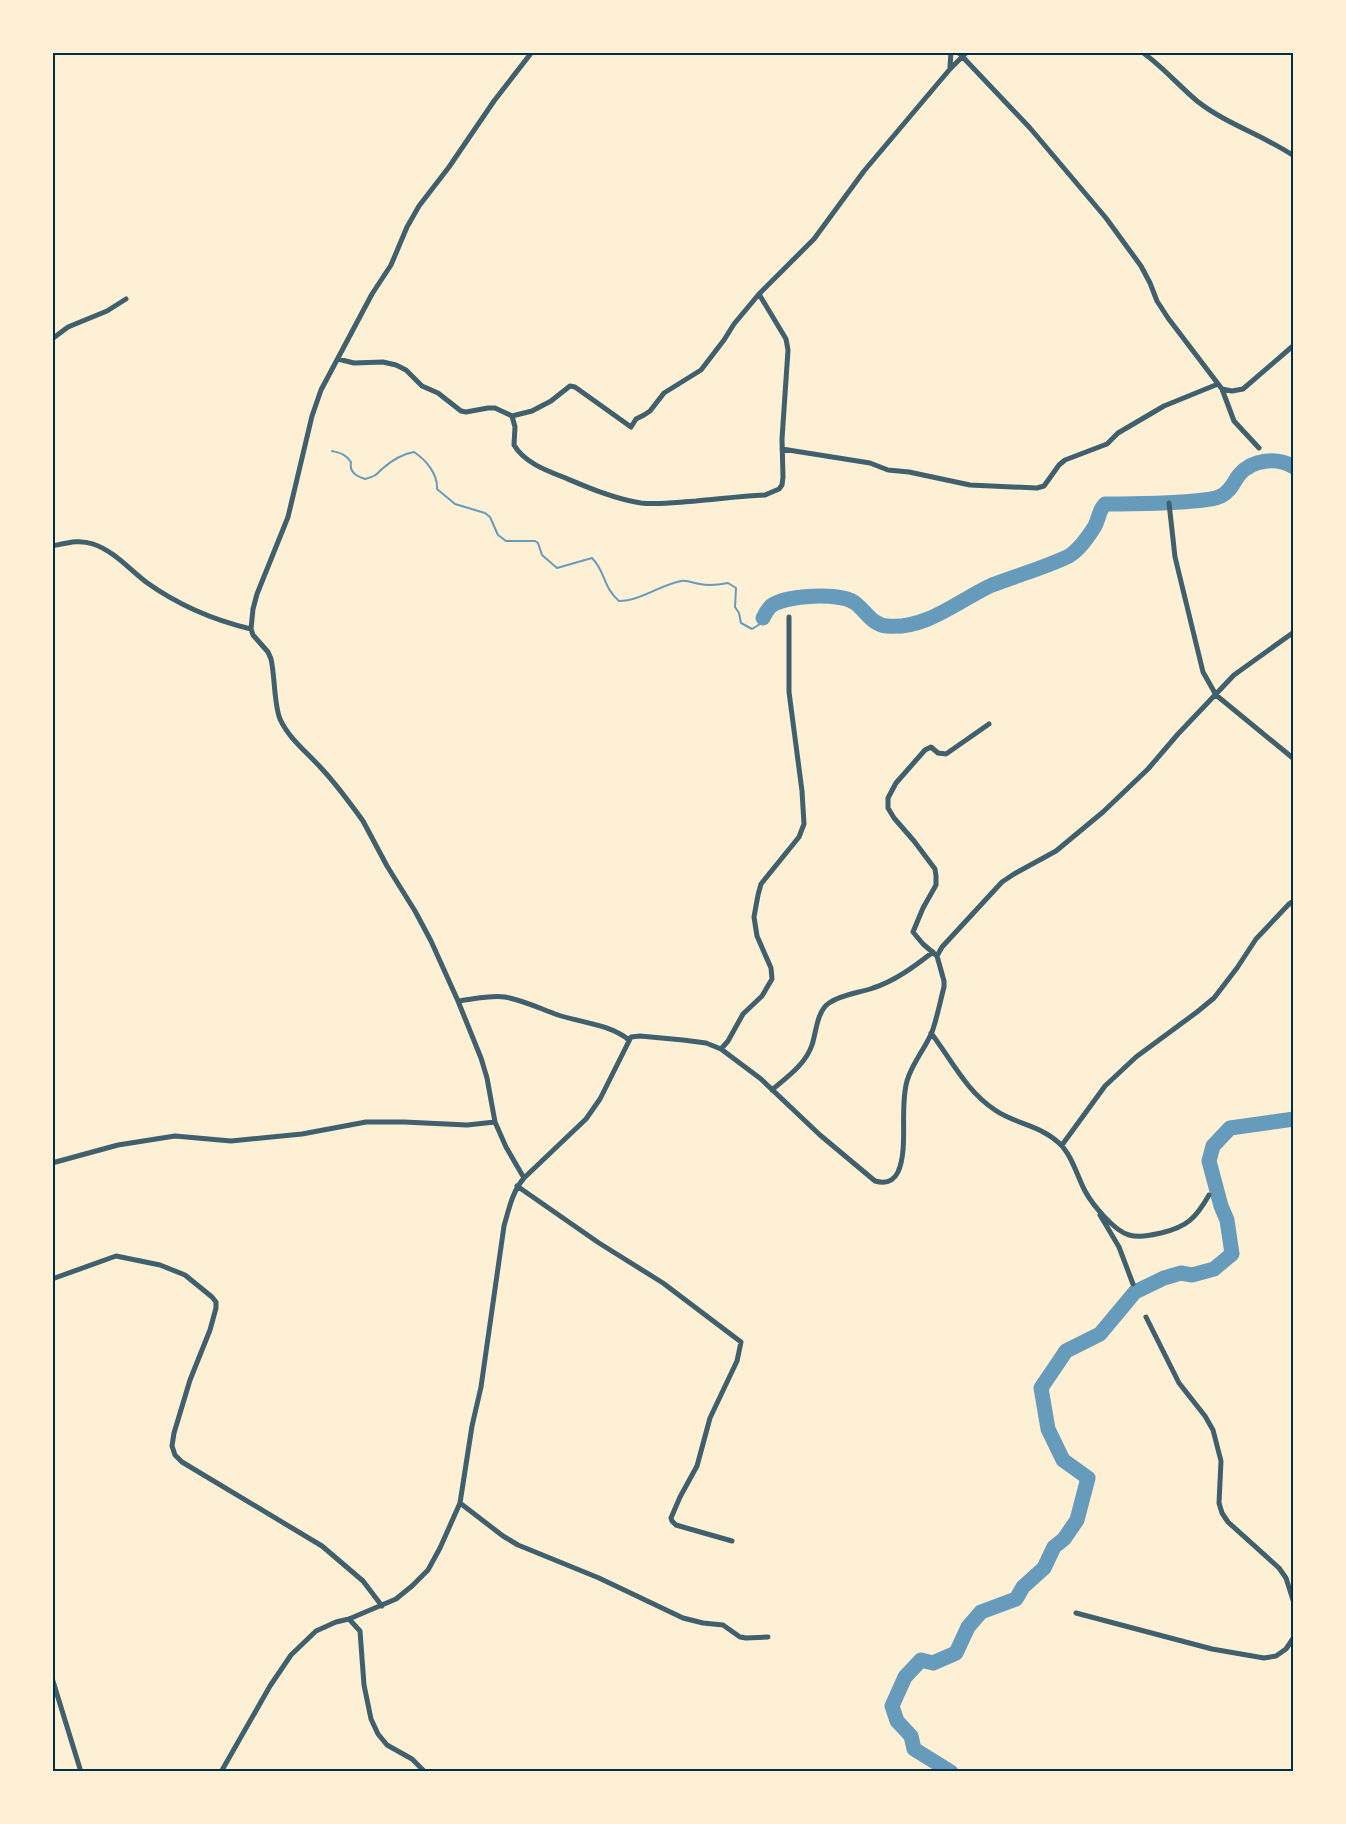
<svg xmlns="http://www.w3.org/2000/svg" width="1346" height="1824" font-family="Montserrat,sans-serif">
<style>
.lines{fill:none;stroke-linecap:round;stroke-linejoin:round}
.stream{stroke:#669bbc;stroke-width:2}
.river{stroke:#669bbc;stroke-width:15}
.minor{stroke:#3f606c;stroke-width:5}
.neatline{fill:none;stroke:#003049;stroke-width:2}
</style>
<rect width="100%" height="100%" fill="#fdf0d5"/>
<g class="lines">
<path class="stream" d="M 332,451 C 340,453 346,454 351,462 C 349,472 356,476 365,479 C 374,477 376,475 382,469 C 391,461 402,454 414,452 C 426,460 438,474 437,489 L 455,504 L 485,513 L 490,517 L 498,535 L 506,541 L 535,541 L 538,543 L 542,555 L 557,568 L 592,558 C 606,572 602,586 619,601 C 640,601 660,585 681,581 C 688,580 693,583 700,584 C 709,586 718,585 728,583 L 736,588 L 735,607 L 739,613 L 741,623 L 752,629 L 760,624 L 763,618"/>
<path class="river" d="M 763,618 C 765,614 768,609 771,606 C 785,595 841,592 855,603 C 866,611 872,625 887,626 C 926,630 959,600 992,585 C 1018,575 1044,568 1069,556 C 1080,549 1088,537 1095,526 C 1099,518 1099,510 1105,504 C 1135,504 1164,504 1194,501 C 1203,500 1213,500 1221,496 C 1231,491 1233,483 1239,475 C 1252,459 1277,457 1294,467
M 951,1772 L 914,1749 L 911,1736 L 897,1721 L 892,1706 L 905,1677 L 921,1660 L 933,1663 L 956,1653 L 968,1627 L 981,1612 L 1016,1599 L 1023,1587 L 1044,1568 L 1054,1547 L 1064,1539 L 1077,1520 L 1088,1478 L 1063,1460 L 1048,1429 L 1041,1388 L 1066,1351 L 1100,1334 L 1135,1292 L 1164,1278 L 1181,1273 L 1192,1275 L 1214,1269 L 1232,1254 L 1227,1220 L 1221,1206 L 1209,1161 L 1213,1146 L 1230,1128 L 1294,1119"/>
<path class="minor" d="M 958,52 L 1030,128 L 1106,218 L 1141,266 L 1150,283 L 1157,301 L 1168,318 L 1222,389 L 1234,421 L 1259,448
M 1142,52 C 1162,66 1178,85 1197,101 C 1226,124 1263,135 1294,156
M 950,67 L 951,52
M 52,339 L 68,327 L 107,311 L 126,299
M 338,359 L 354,363 L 383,362 L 396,365 L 406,370 L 422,386 L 438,393 L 461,411 L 466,412 L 488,408 L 495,408 L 512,416 L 532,411 L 551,401 L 570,386 L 575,387 L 631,427 L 636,419 L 644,415 L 650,411 L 664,393 L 701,370 L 724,340 L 734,324 L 759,294 L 814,239 L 864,171 L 950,69 L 967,52
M 1222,389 L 1232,391 L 1243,389 L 1294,345
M 512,416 L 515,427 L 514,445 C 524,462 545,470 563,477 C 587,487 614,499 641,503 C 659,505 678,502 696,501 C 719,499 742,496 765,495 L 779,489 L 782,485 L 783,477 L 782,439 L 788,350 L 786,339 L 759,294
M 782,449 L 870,463 L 888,470 L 909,472 L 970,485 L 1037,488 L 1044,486 L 1059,465 L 1065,460 L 1107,444 L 1118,433 L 1164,406 L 1218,384
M 1169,503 L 1175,557 L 1203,672 L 1216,695 L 1294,759
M 52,546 C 67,543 79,539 93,544 C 114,551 129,569 146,582 C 178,605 213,620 251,629
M 937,956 L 923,944 L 913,932 L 923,908 L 936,885 L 936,876 L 935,869 L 914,841 L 894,818 L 888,808 L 888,798 L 896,783 L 925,750 L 931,747 L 938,753 L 946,754 L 989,724
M 458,1001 C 474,999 490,995 505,997 C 523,1000 541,1009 558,1015 C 582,1023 609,1024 629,1040
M 931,1033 C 951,1059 966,1091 995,1110 C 1015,1124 1040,1125 1059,1143 C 1072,1155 1077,1176 1085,1191 C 1092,1204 1114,1231 1129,1235 C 1140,1238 1151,1235 1161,1233 C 1187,1227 1196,1218 1209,1195
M 721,1049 L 728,1041 L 743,1014 L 762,996 L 772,979 L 771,968 L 757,936 L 754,917 L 758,895 L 761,884 L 799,837 L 804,824 L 802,791 L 789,692 L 789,617
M 772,1090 C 787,1077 805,1065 812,1045 C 816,1033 817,1011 829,1003 C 842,994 859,993 873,988 C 895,981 915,966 933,952
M 1062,1145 L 1105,1086 L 1136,1057 L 1197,1012 L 1214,998 L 1237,968 L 1256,939 L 1289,904 L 1294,901
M 52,1163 L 118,1145 L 175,1136 L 231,1141 L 302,1134 L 366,1122 L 404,1122 L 467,1125 L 495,1122
M 524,1178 L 506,1147 L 495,1122 L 487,1078 L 481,1058 L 458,1001 L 431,941 L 415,911 L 387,866 L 363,821 C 350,803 337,785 322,769 C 308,753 289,739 280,719 C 274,705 275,676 271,659 L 268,652 L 253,635 L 251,629 L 253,609 L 257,594 L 288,517 L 312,416 L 321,390 L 372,294 L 391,265 L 407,227 L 419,206 L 449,167 L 494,101 L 532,52
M 517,1186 L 599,1243 L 663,1283 L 741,1342 L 737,1361 L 710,1418 L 697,1466 L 680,1497 L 671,1518 L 672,1521 L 676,1525 L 732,1541
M 1100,1215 L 1119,1247 L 1133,1284
M 52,1279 L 116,1256 L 160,1265 L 185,1275 L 212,1297 L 216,1302 L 216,1308 L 210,1330 L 190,1380 L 174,1433 L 172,1446 L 175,1455 L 182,1462 L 322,1546 L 363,1581 L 382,1606
M 1146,1317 L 1179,1383 L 1205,1416 L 1213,1430 L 1221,1461 L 1219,1503 L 1222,1513 L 1228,1522 L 1279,1568 L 1286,1578 L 1294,1603
M 460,1503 L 503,1536 L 518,1545 L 599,1578 L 683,1618 L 703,1623 L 723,1625 L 740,1637 L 746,1638 L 768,1637
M 1076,1613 L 1212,1649 L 1264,1658 L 1276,1656 L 1286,1649 L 1294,1637
M 349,1619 L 360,1631 L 364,1685 L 371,1719 L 378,1734 L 387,1745 L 412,1759 L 425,1772
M 52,1678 L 81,1772
M 221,1772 L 270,1686 L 291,1655 L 316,1631 L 336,1622 L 349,1619 L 396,1599 L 412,1586 L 428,1570 L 440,1548 L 460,1503 L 472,1426 L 481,1387 L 504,1226 C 509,1209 512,1192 524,1178 L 586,1119 L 600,1099 L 631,1037 L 640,1036 L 683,1040 L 706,1043 L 721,1049 L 761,1079 L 820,1135 L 875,1181 C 885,1184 893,1182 898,1172 C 909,1147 899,1109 907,1081 C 912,1063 925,1049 932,1032 C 937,1018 940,1002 944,987 L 944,981 L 937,956 L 942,947 L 1002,882 L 1014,874 L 1056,851 L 1103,812 L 1148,769 L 1178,734 L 1234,675 L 1294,632"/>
</g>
<rect width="1346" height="1824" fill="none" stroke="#fdf0d5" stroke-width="108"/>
<rect x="54" y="54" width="1238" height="1716" class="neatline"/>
</svg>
